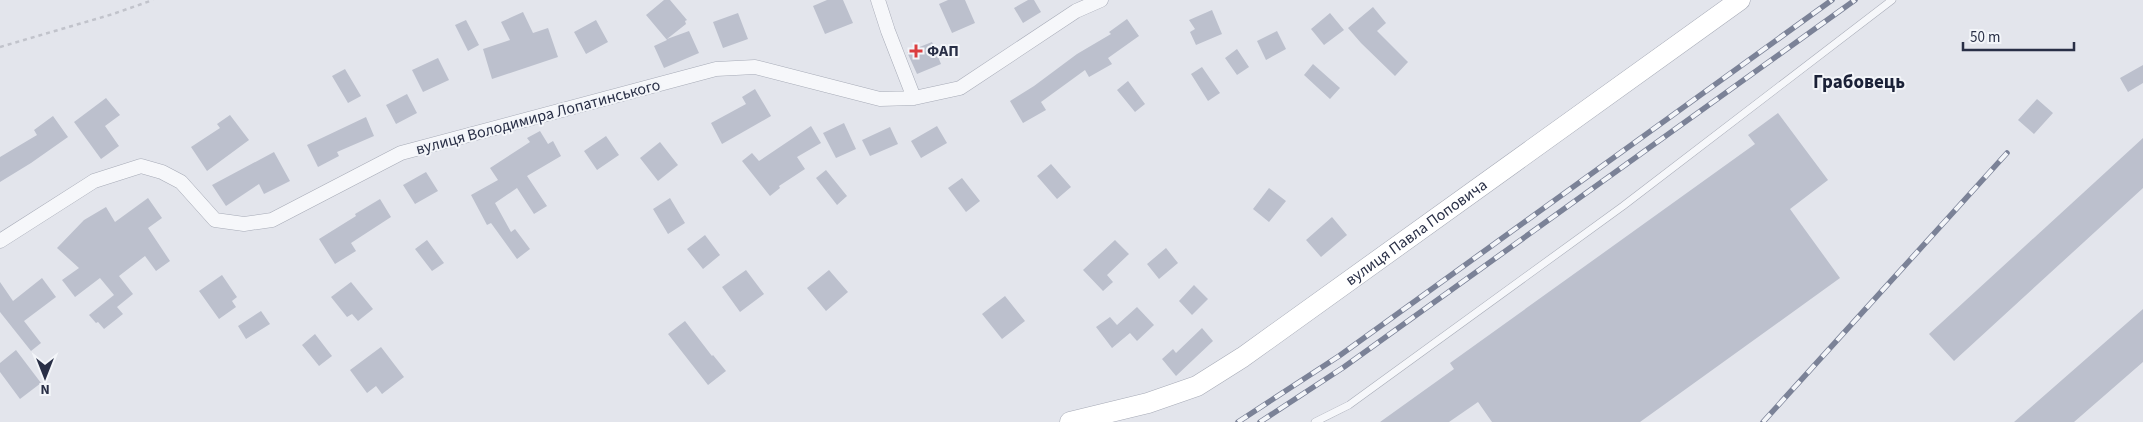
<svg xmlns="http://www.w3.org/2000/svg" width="2143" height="422" font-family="'Source Sans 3',sans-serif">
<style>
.building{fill:#bcc0cd}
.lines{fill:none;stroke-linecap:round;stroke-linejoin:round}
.lane-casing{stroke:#a7abb7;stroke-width:8}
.street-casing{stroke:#a7abb7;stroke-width:15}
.secondary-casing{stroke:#a7abb7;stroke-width:21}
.path{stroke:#c1c3cb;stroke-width:2.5;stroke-dasharray:4 4;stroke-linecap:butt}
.lane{stroke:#f6f7fa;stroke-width:7}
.street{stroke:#f6f7fa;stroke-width:14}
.secondary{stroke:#fff;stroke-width:20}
.rail-casing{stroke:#7b8297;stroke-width:5.5}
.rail{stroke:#f3f5f9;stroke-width:4;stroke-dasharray:11;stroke-linecap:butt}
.poi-dot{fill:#db3e40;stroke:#f3f5f9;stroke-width:2}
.labels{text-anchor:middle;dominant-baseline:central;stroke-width:4;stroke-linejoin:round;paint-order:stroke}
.poi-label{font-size:16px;font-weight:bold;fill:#292f46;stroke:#f3f5f9;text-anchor:start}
.street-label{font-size:16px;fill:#292f46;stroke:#f3f5f9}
.quarter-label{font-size:19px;font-weight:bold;fill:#1b2137;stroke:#f3f5f9}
</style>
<rect width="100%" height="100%" fill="#e3e5ec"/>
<path class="building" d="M 664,0 L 670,0 L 687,20 L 685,21 L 686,24 L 667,39 L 689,31 L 699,53 L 664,68 L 654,46 L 667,40 L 646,15 Z
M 827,0 L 843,0 L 853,23 L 825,34 L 813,6 Z
M 948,0 L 965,0 L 975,23 L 952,33 L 939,4 Z
M 1028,0 L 1034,0 L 1041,12 L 1023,23 L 1014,8 Z
M 1373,7 L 1386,23 L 1377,31 L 1408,62 L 1395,76 L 1361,43 L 1348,28 Z
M 1212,10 L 1222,34 L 1196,45 L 1190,32 L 1195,29 L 1189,20 Z
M 523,12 L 533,33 L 548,28 L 558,57 L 492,79 L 483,49 L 510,40 L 501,22 Z
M 738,13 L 748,39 L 723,48 L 713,22 Z
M 1330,13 L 1344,30 L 1324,45 L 1311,29 Z
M 1127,19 L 1139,36 L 1108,58 L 1112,64 L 1089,77 L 1085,70 L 1041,102 L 1046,110 L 1023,123 L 1010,101 L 1034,86 L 1077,54 L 1111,34 L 1109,32 Z
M 466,20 L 479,45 L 468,51 L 455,25 Z
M 596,20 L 608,42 L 586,54 L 574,32 Z
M 1277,31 L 1286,49 L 1266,60 L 1257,41 Z
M 932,42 L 941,64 L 917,74 L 907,52 Z
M 1237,49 L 1249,67 L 1237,75 L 1225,58 Z
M 438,58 L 449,80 L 423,92 L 412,70 Z
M 1313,64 L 1340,88 L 1330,99 L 1304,75 Z
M 2143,65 L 2143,83 L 2128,92 L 2120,78 Z
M 1202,67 L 1220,93 L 1208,101 L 1191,74 Z
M 345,69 L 361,96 L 348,103 L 332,76 Z
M 1128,81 L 1145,104 L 1135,112 L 1117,90 Z
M 755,89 L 771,116 L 722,144 L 711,123 L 746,104 L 742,97 Z
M 407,94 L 417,113 L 396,124 L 386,105 Z
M 106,98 L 120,115 L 105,126 L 119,146 L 101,159 L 74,122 Z
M 2037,99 L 2053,113 L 2034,134 L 2018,120 Z
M 1778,113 L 1828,180 L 1790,209 L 1840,278 L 1640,422 L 1492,422 L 1478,402 L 1449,422 L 1380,422 L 1454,369 L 1450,363 L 1755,144 L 1748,135 Z
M 230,115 L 249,140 L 207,171 L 191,147 L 220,128 L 217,124 Z
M 53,116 L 68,137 L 31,163 L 0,182 L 0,157 L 37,135 L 34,130 Z
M 366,117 L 374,136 L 337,152 L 339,156 L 318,167 L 307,145 Z
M 844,123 L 856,149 L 836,158 L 823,133 Z
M 811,126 L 821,143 L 797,157 L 805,169 L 779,186 L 780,188 L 770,196 L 742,161 L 752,153 L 759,161 Z
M 937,126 L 947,143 L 921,158 L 911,141 Z
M 890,127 L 898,144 L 870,156 L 862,140 Z
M 540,131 L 548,144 L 553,141 L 561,156 L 527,176 L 547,206 L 534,214 L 517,188 L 495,203 L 511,232 L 515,229 L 530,249 L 517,259 L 491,223 L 487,225 L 471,195 L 498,180 L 490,168 L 530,142 L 527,138 Z
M 606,136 L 619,155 L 597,170 L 584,151 Z
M 2143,138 L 2143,188 L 1954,361 L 1929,334 Z
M 660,142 L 678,165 L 658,181 L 640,158 Z
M 274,152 L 290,181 L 264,194 L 259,184 L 226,206 L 212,185 Z
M 1051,164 L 1071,187 L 1057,199 L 1037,176 Z
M 826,170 L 847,196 L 837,205 L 816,178 Z
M 426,172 L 438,191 L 415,204 L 403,185 Z
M 962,178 L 980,201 L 966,212 L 948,188 Z
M 1269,188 L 1286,201 L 1269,222 L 1253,209 Z
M 148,198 L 162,218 L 148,228 L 170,261 L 156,271 L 145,256 L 119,276 L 133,294 L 117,307 L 123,314 L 104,329 L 98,322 L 96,323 L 89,315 L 114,295 L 100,278 L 75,297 L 62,280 L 79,268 L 57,248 L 84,220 L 106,207 L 115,222 Z
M 670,198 L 685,223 L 668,234 L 653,209 Z
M 380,199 L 391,217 L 351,243 L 356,251 L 335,264 L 319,239 L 356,216 L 355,214 Z
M 1332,217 L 1347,235 L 1321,257 L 1306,240 Z
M 705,235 L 720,255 L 703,269 L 687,249 Z
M 427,240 L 444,263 L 432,271 L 415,249 Z
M 1115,240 L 1129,254 L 1107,275 L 1113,282 L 1103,291 L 1083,270 Z
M 1166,248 L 1178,263 L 1159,279 L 1147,264 Z
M 746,270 L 764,294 L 740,312 L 722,287 Z
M 829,270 L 848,292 L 826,311 L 807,288 Z
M 222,275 L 237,297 L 232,301 L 236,307 L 219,319 L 199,291 Z
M 42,278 L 56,297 L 24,321 L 41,343 L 31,351 L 0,312 L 0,282 L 13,301 Z
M 351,282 L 373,309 L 358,321 L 352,314 L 347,317 L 331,297 Z
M 1194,285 L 1208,299 L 1192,315 L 1179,301 Z
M 1005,296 L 1025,321 L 1002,339 L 982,314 Z
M 1137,307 L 1154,325 L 1137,341 L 1130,333 L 1112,348 L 1096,327 L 1110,317 L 1117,325 Z
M 2143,309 L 2143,362 L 2074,422 L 2014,422 Z
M 261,311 L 270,324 L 246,339 L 238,326 Z
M 685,321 L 712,356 L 713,355 L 726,371 L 708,385 L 668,334 Z
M 1202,328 L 1213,341 L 1176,376 L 1162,359 L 1173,349 L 1176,353 Z
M 315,334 L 332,356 L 319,366 L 302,345 Z
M 381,347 L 404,377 L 382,394 L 376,386 L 367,393 L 350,370 Z
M 16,350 L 41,383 L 20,399 L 0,372 L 0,363 Z"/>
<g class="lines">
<g class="lane-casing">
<path id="lane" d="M 1315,422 L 1349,405 L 1623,206 L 1892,0"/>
</g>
<g class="street-casing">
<path id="street" d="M 878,0 L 888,31 L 914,98
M 0,241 L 94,181 L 141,166 L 162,172 L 181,182 L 215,220 L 244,224 L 272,220 L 401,153 L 716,69 L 755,67 L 880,99 L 914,98 L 960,88 L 1076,11 L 1101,0"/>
</g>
<g class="secondary-casing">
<g id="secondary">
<path id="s1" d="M 1070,422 L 1148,403 L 1197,386 L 1243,357 L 1740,0"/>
</g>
</g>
<path class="path" d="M 0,47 L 113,14 L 153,0"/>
<use href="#lane" class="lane"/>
<use href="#street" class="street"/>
<use href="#secondary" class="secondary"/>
<g class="rail-casing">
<path id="rail" d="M 1238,422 L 1339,356 L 1832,0
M 1260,422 L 1344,367 L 1855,0
M 1763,422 L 2007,153"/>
</g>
<use href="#rail" class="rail"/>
</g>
<path class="poi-dot" d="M913.5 43.5h5v5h5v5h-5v5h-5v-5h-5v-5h5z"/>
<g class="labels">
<g class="poi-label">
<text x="927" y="51">ФАП</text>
</g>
<g class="street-label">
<text transform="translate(538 117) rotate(-15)">вулиця Володимира Лопатинського</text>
<text stroke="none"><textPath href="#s1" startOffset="400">вулиця Павла Поповича</textPath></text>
</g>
<g class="quarter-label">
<text x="1859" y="82">Грабовець</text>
</g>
</g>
<g transform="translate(45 377) rotate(180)" stroke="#f3f5f9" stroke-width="4" paint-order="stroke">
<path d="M0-4L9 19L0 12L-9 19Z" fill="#292f46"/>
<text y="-8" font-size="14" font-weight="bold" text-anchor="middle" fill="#292f46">N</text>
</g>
<path d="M1963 42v8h111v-8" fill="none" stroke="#292f46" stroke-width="2.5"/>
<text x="1970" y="42" font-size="15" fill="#292f46" stroke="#f3f5f9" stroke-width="4" paint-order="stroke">50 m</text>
</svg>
